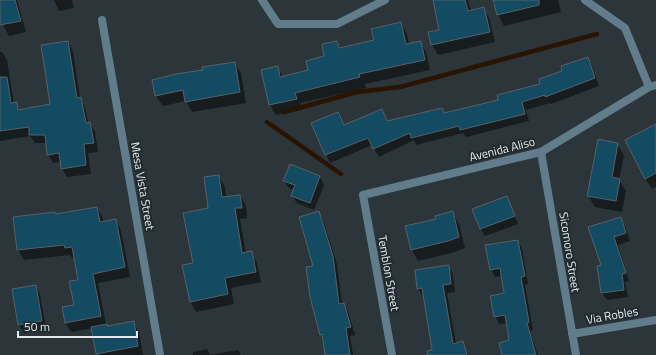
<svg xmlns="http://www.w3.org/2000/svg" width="656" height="355" font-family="'Titillium Web',sans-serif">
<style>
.shadow{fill:#0007}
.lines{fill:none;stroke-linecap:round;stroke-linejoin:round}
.stream{stroke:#281400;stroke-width:4.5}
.building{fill:#134b63;stroke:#566166}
.street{stroke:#617d8b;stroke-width:8}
.labels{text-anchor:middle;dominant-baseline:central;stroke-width:4;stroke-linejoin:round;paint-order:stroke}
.street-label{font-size:12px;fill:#e2e8eb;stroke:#222b30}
</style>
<rect width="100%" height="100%" fill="#2b353a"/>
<path class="shadow" d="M 0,0 L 17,0 L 26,32 L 9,36 L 2,23 L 0,24 Z
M 54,0 L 72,0 L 74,8 L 59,11 Z
M 434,0 L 468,0 L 471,11 L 483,8 L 489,18 L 495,42 L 438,55 L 432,45 L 430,33 L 440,30 Z
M 502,0 L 558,0 L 561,12 L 504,26 L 498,15 Z
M 401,23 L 407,34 L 409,44 L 420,42 L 426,52 L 430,70 L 365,84 L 366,88 L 300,103 L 302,110 L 276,115 L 270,105 L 262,70 L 277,67 L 283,77 L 309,71 L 326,57 L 337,42 L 340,49 L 375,41 Z
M 68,42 L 73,51 L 80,98 L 85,107 L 88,123 L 90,123 L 95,132 L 98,152 L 88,153 L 91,174 L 67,177 L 62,169 L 61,162 L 53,163 L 48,154 L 47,143 L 35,143 L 30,136 L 0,141 L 0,52 L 2,52 L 7,60 L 14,104 L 16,104 L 20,111 L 51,104 Z
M 587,58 L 592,66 L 599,86 L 551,104 L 550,103 L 526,110 L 529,121 L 466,137 L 463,133 L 416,145 L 414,140 L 379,157 L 372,145 L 330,163 L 313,123 L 344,126 L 382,110 L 388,122 L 442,109 L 445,114 L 500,101 L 542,84 Z
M 234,63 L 241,73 L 246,103 L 192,112 L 186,101 L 163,106 L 156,96 L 153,80 L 204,71 Z
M 656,125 L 656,187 L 652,189 L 645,178 Z
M 617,144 L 624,155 L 619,180 L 626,191 L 622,212 L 595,207 L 588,195 Z
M 290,165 L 320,177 L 324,185 L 314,210 L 297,203 L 292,196 L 294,190 L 289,188 L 284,180 Z
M 219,176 L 225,187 L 226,198 L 240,196 L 246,206 L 247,218 L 240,219 L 246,254 L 251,253 L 257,263 L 261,282 L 231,288 L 234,304 L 196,312 L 190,301 L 194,263 Z
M 506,197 L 518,224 L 485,236 L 481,229 Z
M 97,208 L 103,218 L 103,222 L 115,220 L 121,230 L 130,277 L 98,283 L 106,325 L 107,327 L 133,322 L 139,332 L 143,355 L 98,355 L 93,328 L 71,332 L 65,322 L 75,306 L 79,281 L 75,257 L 72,258 L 70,255 L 24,260 L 18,250 L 14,217 L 55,215 Z
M 319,212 L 323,220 L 337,264 L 342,304 L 344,304 L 348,311 L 355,335 L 350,336 L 353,355 L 326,355 L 324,338 L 321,335 L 311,297 Z
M 453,213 L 459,224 L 465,248 L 455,252 L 418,261 L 412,250 L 438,219 Z
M 620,218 L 625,226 L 630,241 L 618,245 L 629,281 L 625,282 L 628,297 L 607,300 L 602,293 L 602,266 Z
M 518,241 L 522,248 L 528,284 L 525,285 L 533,330 L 530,331 L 538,355 L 504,355 L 510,340 L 507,323 L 499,324 L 495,316 L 506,294 L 503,276 L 495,277 L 491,269 Z
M 448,266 L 453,274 L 455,292 L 447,293 L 456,344 L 462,342 L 468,355 L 430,355 L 434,350 L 424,296 L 423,296 L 418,289 Z
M 36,286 L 40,294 L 46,329 L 24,333 L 19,325 Z
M 207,349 L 210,355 L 238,350 L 241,355 L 193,355 L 193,352 Z"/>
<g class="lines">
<path class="stream" d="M 284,112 L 357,92 L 400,87 L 597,34
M 267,122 L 341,174"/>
</g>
<path class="building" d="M 0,0 L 15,0 L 21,21 L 0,25 Z
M 433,0 L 465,0 L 468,11 L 484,7 L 490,32 L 431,45 L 428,32 L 439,30 Z
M 493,0 L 539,0 L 539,5 L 497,15 Z
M 401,22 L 406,44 L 421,41 L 425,60 L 359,74 L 360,77 L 295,93 L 297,99 L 269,105 L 261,70 L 278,66 L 280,77 L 308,70 L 306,61 L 324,56 L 322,44 L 337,41 L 339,48 L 374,40 L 371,29 Z
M 68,41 L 77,98 L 81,97 L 86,123 L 90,122 L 94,143 L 84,144 L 86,165 L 61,169 L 59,153 L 47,155 L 45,135 L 29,135 L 29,127 L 0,131 L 0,77 L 7,77 L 11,103 L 17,102 L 18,110 L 50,104 L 41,45 Z
M 588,57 L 595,78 L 545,97 L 545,95 L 522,102 L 525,114 L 460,130 L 459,126 L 411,138 L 410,133 L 373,149 L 368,138 L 325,155 L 311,123 L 338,112 L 344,125 L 382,109 L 387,121 L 442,108 L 444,113 L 498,100 L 497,95 L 540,84 L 539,79 L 562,71 L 561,66 Z
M 235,62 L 240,92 L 185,102 L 183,90 L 155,96 L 152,80 L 176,74 L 203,70 L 202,67 Z
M 656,124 L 656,173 L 645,179 L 625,140 Z
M 598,139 L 618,143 L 612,177 L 620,179 L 616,201 L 587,196 Z
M 290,164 L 320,176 L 310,203 L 291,196 L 295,185 L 283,181 Z
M 219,175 L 222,197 L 240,195 L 242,208 L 235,208 L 242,253 L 252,251 L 256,272 L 225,278 L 228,294 L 190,302 L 182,265 L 193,263 L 183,213 L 208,208 L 204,177 Z
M 507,196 L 515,216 L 480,229 L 472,209 Z
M 97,207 L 100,222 L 116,219 L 125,267 L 93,274 L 101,316 L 65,323 L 62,307 L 74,305 L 69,281 L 78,280 L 72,247 L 65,248 L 64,245 L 17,250 L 13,217 L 55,212 L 55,214 Z
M 319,211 L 333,256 L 339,304 L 344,303 L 351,327 L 346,328 L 350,355 L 325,355 L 322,334 L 320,335 L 310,297 L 306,267 L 313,266 L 299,217 Z
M 453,211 L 459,237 L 448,241 L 411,250 L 405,226 L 436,219 L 435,216 Z
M 621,217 L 626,233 L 614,237 L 626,273 L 622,274 L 624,290 L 601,293 L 597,266 L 601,265 L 588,227 Z
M 518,240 L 525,276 L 521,277 L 529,322 L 527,323 L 536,355 L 502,355 L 499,343 L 509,340 L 505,315 L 494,317 L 490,296 L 504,293 L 500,268 L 490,270 L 485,245 Z
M 449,265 L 451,284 L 443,285 L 453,344 L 463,341 L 467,355 L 427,355 L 427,351 L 432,350 L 422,288 L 417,289 L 415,270 Z
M 36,285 L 42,321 L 18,325 L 12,289 Z
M 134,321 L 138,346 L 96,354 L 91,327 L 107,324 L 107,326 Z"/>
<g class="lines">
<path class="street" d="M 262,0 L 278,24 L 337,24 L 385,0
M 585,0 L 625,28 L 649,87
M 102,20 L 160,355
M 541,152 L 576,355
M 572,334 L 656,320
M 392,355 L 363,195 L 541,152 L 649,87 L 656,85"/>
</g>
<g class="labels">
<g class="street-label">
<text transform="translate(502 149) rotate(-14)">Avenida Aliso</text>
<text transform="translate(143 186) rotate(80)">Mesa Vista Street</text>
<text transform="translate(570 252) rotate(81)">Sicomoro Street</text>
<text transform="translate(389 273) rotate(80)">Temblon Street</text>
<text transform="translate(612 315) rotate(-10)">Via Robles</text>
</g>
</g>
<path d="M18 331v6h119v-6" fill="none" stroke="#e2e8eb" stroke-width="2"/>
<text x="24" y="331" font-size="12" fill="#e2e8eb" stroke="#222b30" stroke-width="3" paint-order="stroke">50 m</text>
</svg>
